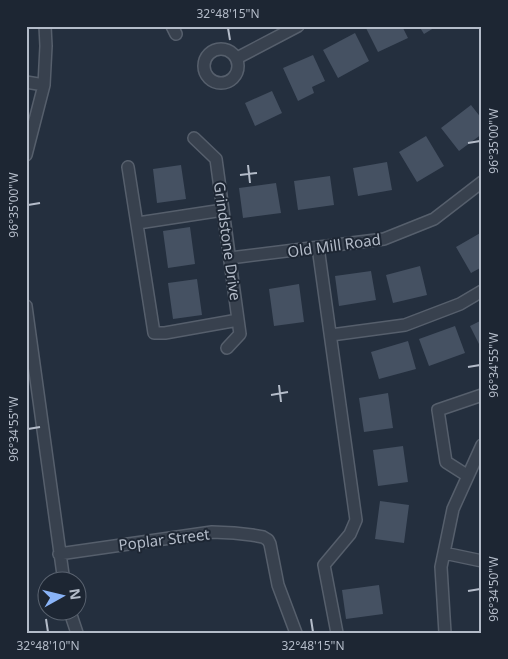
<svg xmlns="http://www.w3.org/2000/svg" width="508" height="659" font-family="'Noto Sans',sans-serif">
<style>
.building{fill:#455162}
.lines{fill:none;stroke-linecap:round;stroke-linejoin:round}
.minor-casing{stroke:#565f6c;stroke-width:14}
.minor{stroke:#38414e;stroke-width:11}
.ticks{fill:none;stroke:#b4bcc9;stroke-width:2}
.labels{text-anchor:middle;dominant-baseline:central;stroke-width:4;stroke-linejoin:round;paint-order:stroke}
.street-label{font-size:15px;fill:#b4bcc9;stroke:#1d2633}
.neatline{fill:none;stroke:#b4bcc9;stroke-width:2}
.ticks-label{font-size:12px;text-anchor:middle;fill:#b4bcc9}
</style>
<rect width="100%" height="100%" fill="#242f3e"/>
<path class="building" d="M 370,26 L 402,26 L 408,38 L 378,52 L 366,28 Z
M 419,26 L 437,26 L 424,34 Z
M 355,33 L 369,61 L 338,78 L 323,50 Z
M 313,55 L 325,81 L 312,87 L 314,93 L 298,101 L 283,68 Z
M 272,91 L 282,113 L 255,126 L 245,103 Z
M 471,105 L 482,119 L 482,134 L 459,151 L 441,128 Z
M 426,136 L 444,166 L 417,182 L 399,152 Z
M 387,162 L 392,190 L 358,196 L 353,168 Z
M 181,165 L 186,199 L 157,203 L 153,169 Z
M 330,176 L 334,205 L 298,210 L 294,181 Z
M 276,183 L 281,213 L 243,218 L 239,188 Z
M 190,227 L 195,264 L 168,268 L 163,231 Z
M 482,232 L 482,267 L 471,273 L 456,247 Z
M 420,266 L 427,295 L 393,303 L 386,275 Z
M 371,271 L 376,300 L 339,306 L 335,276 Z
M 197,279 L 202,315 L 173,319 L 168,283 Z
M 299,284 L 304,322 L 274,326 L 269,289 Z
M 482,320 L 482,350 L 470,326 Z
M 455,326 L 465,353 L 429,366 L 419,339 Z
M 408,341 L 416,369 L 379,379 L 371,352 Z
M 388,393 L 393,428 L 364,432 L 359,398 Z
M 403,446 L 408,482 L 378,486 L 373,450 Z
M 380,501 L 409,505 L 404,543 L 375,539 Z
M 379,585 L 383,614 L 346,619 L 342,590 Z"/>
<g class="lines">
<g class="minor-casing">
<path id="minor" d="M 172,26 L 176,34
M204 66a17 17 0 1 1 34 0a17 17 0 1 1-34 0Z
M 237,58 L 298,26
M 26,82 L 44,85
M 194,138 L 216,159 L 240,334 L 227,348
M 26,155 L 44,85 L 46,46 L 45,26
M 128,167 L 154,333 L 165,333 L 238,320
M 138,223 L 223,210
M 318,247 L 356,520 L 350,534 L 324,565 L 337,633
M 230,258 L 384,239 L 434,219 L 482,182
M 26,306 L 64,582
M 331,335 L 405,325 L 460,304 L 482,291
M 468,476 L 446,462 L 438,410 L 482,395
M 444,553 L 482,561
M 59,554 L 212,532 L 234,533 L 252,535 L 263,537 L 268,540 L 270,544 L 278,585 L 296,633
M 70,612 L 77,633
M 445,633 L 441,567 L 453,509 L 482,445"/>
</g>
<use href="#minor" class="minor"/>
</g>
<path class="ticks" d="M 228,28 L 230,40M 468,143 L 480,141M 248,165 L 250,183M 240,175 L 257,173M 28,205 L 40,203M 468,367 L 480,365M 279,385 L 281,402M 271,395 L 288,392M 28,429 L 40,427M 468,591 L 480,589M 46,619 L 48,632M 311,619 L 313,632"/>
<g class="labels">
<g class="street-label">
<text transform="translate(228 241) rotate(82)">Grindstone Drive</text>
<text transform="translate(334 245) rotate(-8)">Old Mill Road</text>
<text transform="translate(164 539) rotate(-7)">Poplar Street</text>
</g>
</g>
<rect width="508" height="659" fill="none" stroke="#1d2633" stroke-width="55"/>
<g transform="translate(62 596) rotate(82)"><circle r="24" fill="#1d2633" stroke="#59626f"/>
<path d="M0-4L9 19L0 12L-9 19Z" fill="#8ab4f8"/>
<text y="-8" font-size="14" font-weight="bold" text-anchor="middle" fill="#b4bcc9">N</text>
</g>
<rect x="28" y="28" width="452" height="604" class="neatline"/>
<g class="ticks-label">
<text x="228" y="18">32°48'15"N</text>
<text transform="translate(494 141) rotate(-90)" y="4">96°35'00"W</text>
<text transform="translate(14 205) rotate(-90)" y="4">96°35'00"W</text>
<text transform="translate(494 365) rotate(-90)" y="4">96°34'55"W</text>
<text transform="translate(14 429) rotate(-90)" y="4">96°34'55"W</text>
<text transform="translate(494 589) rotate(-90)" y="4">96°34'50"W</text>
<text x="48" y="650">32°48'10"N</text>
<text x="313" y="650">32°48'15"N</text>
</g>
</svg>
